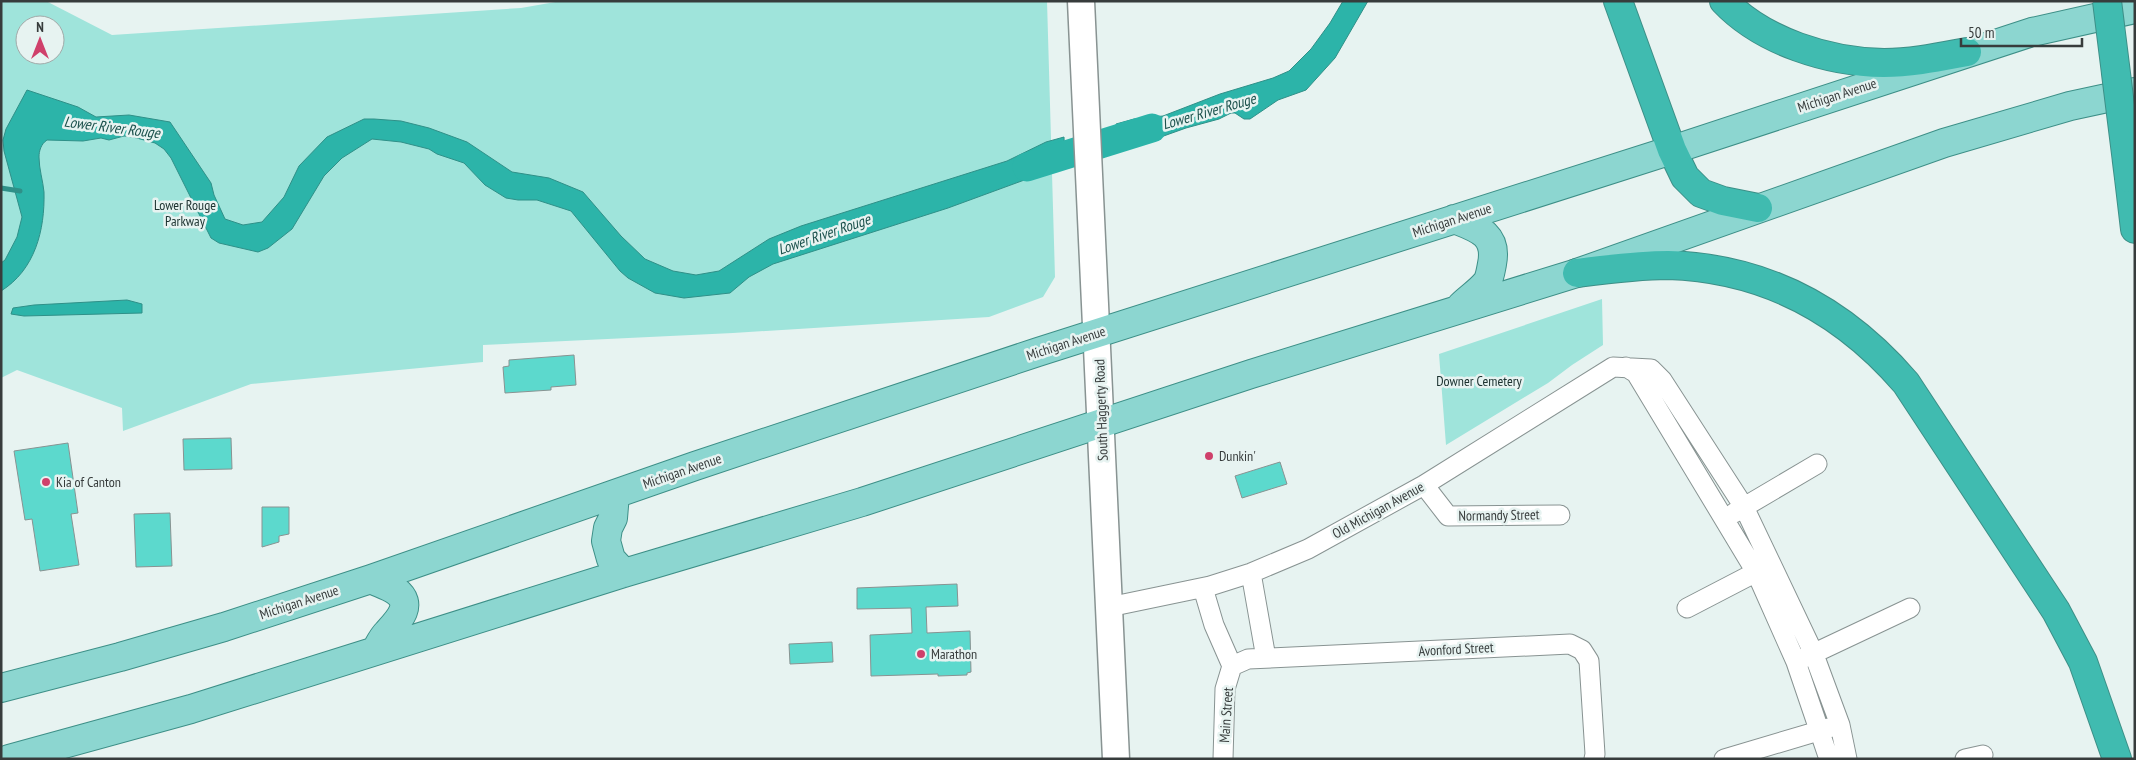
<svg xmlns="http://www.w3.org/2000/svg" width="2136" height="760" font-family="'PT Sans Narrow',sans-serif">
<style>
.green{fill:#9fe4db;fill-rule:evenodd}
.water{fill:#2cb4a9;stroke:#2f9088}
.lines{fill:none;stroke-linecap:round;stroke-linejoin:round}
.stream{stroke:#2f9088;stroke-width:5}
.river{stroke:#2cb4a9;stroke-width:29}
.building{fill:#5cd9cd;stroke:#889392}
.street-casing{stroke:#889392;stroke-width:21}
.secondary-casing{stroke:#889392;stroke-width:29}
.primary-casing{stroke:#3d8f87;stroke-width:30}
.highway-casing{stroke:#3d8f87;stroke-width:30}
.street{stroke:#fff;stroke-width:19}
.secondary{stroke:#fff;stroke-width:26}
.primary{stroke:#8cd6d0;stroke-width:28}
.highway{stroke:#40bbb0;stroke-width:28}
.highway-bridge-casing{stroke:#3d8f87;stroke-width:30;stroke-linecap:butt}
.highway-bridge{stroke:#40bbb0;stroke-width:28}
.poi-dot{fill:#cf406b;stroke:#e7f3f1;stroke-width:2}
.labels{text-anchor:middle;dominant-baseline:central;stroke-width:5;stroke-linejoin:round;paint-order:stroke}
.street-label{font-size:14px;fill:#373c3c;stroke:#e7f3f1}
.park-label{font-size:14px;fill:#1b312f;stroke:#e7f3f1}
.poi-label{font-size:14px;fill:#373c3c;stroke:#e7f3f1;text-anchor:start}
.water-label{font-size:15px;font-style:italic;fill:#1b514c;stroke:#e7f3f1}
</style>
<rect width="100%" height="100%" fill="#e7f3f1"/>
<path class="green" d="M 1,1 L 46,1 L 112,35 L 521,8 L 561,1 L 1047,1 L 1055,277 L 1043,297 L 989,317 L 733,333 L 483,345 L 483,362 L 251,384 L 123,431 L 122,408 L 17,370 L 1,378 ZM 25,25 L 55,25 L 55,55 L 25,55 Z
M 1602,299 L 1603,345 L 1572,365 L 1548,383 L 1446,445 L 1439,354 Z"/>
<path class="water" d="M 1343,1 L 1368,1 L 1335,58 L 1306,90 L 1278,100 L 1250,119 L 1244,119 L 1235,113 L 1231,113 L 1219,119 L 1186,128 L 1116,153 L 1116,124 L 1134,119 L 1163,116 L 1220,94 L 1273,78 L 1289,71 L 1311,49 L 1330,23 Z
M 27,90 L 78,107 L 96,117 L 129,115 L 170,122 L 211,183 L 214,195 L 225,219 L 243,225 L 262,222 L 284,197 L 299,166 L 327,137 L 364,119 L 374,119 L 401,121 L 429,128 L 467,142 L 512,172 L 549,178 L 583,192 L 621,236 L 645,259 L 673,271 L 696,275 L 719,271 L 769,239 L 801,226 L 1007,161 L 1046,142 L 1064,137 L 1065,168 L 1038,175 L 948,208 L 773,264 L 749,277 L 730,293 L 684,298 L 655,293 L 628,278 L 620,271 L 571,211 L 537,200 L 518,200 L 506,198 L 485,185 L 464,163 L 437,154 L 429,149 L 401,142 L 372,139 L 342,158 L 324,176 L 292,229 L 268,248 L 258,252 L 219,243 L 211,238 L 171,158 L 164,149 L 155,143 L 133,137 L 124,136 L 109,140 L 101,138 L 83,141 L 47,140 C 41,144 39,151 39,157 C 39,169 43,181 44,192 C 45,230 35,270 1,291 L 1,263 L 5,260 L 17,237 L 22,217 L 4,151 L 3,140 L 6,129 Z
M 127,300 L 142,304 L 142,313 L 24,316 L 11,314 L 13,308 L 34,305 Z"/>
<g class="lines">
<path class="stream" d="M 1,188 L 20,191"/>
<path class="river" d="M 1027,167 L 1152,128"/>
</g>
<path class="building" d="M 574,355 L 576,385 L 551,387 L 551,390 L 505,393 L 503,367 L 509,366 L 509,360 Z
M 231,438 L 232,469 L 184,470 L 183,439 Z
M 68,443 L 78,513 L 71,514 L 79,565 L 40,571 L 32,519 L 25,520 L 14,451 Z
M 1280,462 L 1287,484 L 1242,498 L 1235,476 Z
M 262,507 L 289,507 L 289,534 L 279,536 L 279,542 L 262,547 Z
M 170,513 L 172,566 L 136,567 L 134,514 Z
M 957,584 L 958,606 L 926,607 L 927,633 L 970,631 L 971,672 L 967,673 L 967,675 L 938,676 L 938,674 L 871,676 L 870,635 L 912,633 L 911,608 L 857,609 L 857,588 Z
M 832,642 L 833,662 L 790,664 L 789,644 Z"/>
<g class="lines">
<g class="street-casing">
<path id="street" d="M 1626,367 L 1636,373 L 1756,572 L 1796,662 L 1829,759
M 1424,485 L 1448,516 L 1560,515
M 1734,513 L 1817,464
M 1251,573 L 1266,658
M 1203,588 L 1214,625 L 1232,666 L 1225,689 L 1223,759
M 1109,607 L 1210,586 L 1251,573 L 1308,549 L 1424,485 L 1613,367 L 1651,369 L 1662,380 L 1744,507 L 1813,652 L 1840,725 L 1847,759
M 1687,608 L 1766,567
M 1804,658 L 1910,608
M 1232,666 L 1248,659 L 1570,644 L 1582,650 L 1589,661 L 1595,754 L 1594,759
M 1724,759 L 1832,727
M 1965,759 L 1983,755"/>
</g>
<g class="secondary-casing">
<path id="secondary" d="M 1081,1 L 1116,759"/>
</g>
<g class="primary-casing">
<path id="primary" d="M 1454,219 C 1477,228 1498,234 1492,264 C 1491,269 1490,277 1487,282 C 1480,291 1469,298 1461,306
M 615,494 L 613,518 L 608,528 L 606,541 L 611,559 L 624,573
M 371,579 C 379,583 389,586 396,591 C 415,605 397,622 387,633 C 382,638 379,645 376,650
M 1,688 L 120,657 L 224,627 L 371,579 L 695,466 L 1038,352 L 1672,150 L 2032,32 L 2135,9
M 9,759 L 191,709 L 624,573 L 862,502 L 1251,374 L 1577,273 L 1944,143 L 2070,106 L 2135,92"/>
</g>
<g class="highway-casing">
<path id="highway" d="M 1618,1 L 1672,150 L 1685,177 L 1701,193 L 1723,201 L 1758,208
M 1724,1 C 1763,42 1829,62 1884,63 C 1912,63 1940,57 1967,52
M 2129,178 L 2135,229
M 1577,273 C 1608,269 1638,265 1668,265 C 1765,268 1844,311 1906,383 L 2056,611 L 2083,662 L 2117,759"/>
</g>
<use href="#street" class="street"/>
<use href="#secondary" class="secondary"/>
<use href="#primary" class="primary"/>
<use href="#highway" class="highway"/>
<g class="highway-bridge-casing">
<path id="highway-bridge" d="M 2107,1 L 2129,178"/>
</g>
<use href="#highway-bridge" class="highway-bridge"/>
</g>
<g class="poi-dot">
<circle cx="1209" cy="456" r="5"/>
<circle cx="46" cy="482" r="5"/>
<circle cx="921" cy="654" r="5"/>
</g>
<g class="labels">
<g class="street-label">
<text transform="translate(1837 95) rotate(-18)">Michigan Avenue</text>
<text transform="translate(1452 220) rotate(-18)">Michigan Avenue</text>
<text transform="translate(1066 343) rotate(-18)">Michigan Avenue</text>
<text transform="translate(1101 410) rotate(-92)">South Haggerty Road</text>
<text transform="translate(682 471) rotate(-19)">Michigan Avenue</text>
<text transform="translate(1378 510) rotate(-29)">Old Michigan Avenue</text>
<text transform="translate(1499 515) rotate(-1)">Normandy Street</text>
<text transform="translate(299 602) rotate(-18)">Michigan Avenue</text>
<text transform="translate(1456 649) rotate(-3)">Avonford Street</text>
<text transform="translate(1226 715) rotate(-86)">Main Street</text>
</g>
<g class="park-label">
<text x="185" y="205">Lower Rouge<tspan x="185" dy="16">Parkway</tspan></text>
<text x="1479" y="381">Downer Cemetery</text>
</g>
<g class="poi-label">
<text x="1219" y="456">Dunkin'</text>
<text x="56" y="482">Kia of Canton</text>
<text x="931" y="654">Marathon</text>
</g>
<g class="water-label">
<text transform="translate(1209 111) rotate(-16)">Lower River Rouge</text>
<text transform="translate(112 127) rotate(7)">Lower River Rouge</text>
<text transform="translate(824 234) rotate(-19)">Lower River Rouge</text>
</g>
</g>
<rect width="2136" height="760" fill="none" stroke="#373c3c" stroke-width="5"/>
<g transform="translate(40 40)"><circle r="24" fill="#e7f3f1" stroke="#a1aaa9"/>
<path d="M0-4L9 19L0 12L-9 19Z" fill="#cf406b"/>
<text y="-8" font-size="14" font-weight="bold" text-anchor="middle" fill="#373c3c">N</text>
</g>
<path d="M1961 38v8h121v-8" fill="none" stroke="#373c3c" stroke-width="2.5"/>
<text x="1968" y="38" font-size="15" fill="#373c3c" stroke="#e7f3f1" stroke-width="4" paint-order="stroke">50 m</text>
</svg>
